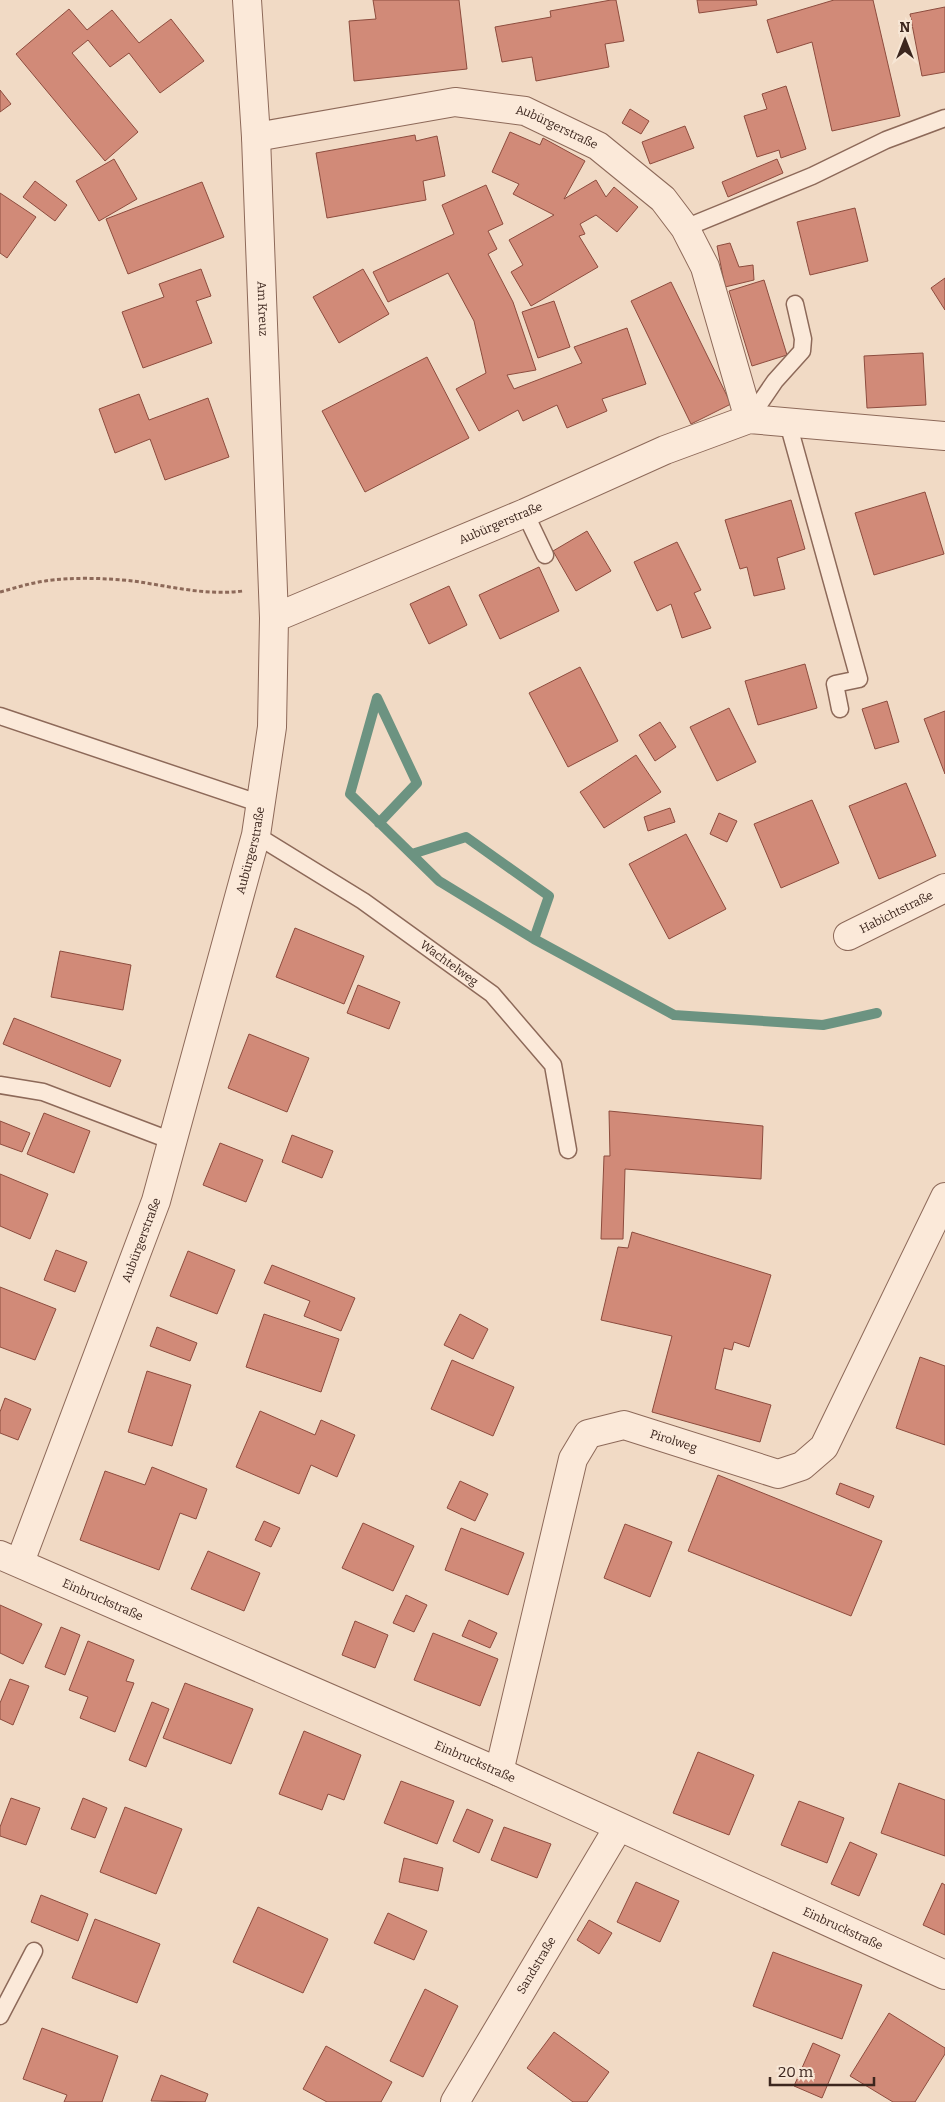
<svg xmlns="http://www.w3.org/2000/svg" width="945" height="2102" font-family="Bitter,serif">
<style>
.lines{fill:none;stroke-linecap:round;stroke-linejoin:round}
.stream{stroke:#6c9381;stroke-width:10}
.building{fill:#d18a78;stroke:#8d4c3e}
.service-casing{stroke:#8d6959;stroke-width:19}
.minor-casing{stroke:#8d6959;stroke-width:30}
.path{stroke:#8d6959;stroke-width:3;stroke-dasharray:4 2.5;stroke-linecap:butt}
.service{stroke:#fbe9d9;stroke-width:16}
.minor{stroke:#fbe9d9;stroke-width:28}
.labels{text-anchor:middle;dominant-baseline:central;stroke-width:4;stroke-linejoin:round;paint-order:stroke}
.street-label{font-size:12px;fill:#3c261e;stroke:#f7e6d5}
</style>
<rect width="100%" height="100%" fill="#f1dac5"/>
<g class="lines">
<path class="stream" d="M 377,698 L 350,794 L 439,881 L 534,939 L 674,1015 L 823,1025 L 877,1013
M 377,698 L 417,783 L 379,823
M 412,854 L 466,837 L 549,896 L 534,939"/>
</g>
<path class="building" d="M 373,0 L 459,0 L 467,69 L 354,81 L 349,21 L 376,19 Z
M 611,0 L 616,0 L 624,41 L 605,44 L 609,67 L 536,81 L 532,57 L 502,62 L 495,27 L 551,17 L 550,11 Z
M 697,0 L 756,0 L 757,5 L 699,13 Z
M 834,0 L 873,0 L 900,116 L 832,131 L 812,42 L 777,53 L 767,20 Z
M 945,7 L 945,72 L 922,76 L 910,14 Z
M 69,9 L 87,30 L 112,10 L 139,43 L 171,19 L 204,61 L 160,93 L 129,53 L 110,67 L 88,40 L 72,53 L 138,132 L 105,161 L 16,54 Z
M 786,86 L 806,149 L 781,158 L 779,150 L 757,157 L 744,116 L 767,109 L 762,94 Z
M 0,90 L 11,104 L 0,112 Z
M 630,109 L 649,121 L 641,134 L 622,123 Z
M 685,126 L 694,148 L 650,164 L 642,142 Z
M 510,132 L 540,145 L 543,138 L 585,161 L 564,199 L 596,180 L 606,197 L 614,187 L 638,207 L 617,232 L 596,215 L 580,224 L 585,234 L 579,236 L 598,267 L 531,306 L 511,272 L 523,265 L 509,240 L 554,215 L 513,194 L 519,184 L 492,172 Z
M 415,135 L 416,141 L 437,136 L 445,176 L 423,181 L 426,200 L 327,218 L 316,153 Z
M 114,159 L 137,199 L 99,221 L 76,181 Z
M 777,159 L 783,173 L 728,197 L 722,182 Z
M 35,181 L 67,205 L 55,221 L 23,197 Z
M 202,182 L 224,237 L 128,274 L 106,219 Z
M 486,185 L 503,224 L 488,231 L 497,249 L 488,254 L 513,302 L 536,370 L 507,375 L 514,389 L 582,363 L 574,347 L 627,328 L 646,384 L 602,399 L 607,411 L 567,428 L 557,405 L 523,421 L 518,410 L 479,431 L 456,389 L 486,373 L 474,321 L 448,273 L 388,302 L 373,272 L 454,234 L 442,205 Z
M 0,193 L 36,217 L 7,258 L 0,253 Z
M 855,208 L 868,261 L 810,275 L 797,222 Z
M 730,243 L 739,267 L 753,265 L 754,280 L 725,287 L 717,246 Z
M 201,269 L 211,296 L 196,301 L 212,343 L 143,368 L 122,312 L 164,297 L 159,284 Z
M 363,269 L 389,314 L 339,343 L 313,297 Z
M 945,278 L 945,310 L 931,288 Z
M 764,280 L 787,355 L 752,366 L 729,291 Z
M 671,282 L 731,404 L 691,424 L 631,301 Z
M 554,301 L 570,347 L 538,358 L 522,312 Z
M 923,353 L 926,405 L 867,408 L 864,356 Z
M 427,357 L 469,438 L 365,492 L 322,411 Z
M 139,394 L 149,420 L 208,398 L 229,457 L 165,480 L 150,439 L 115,453 L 99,409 Z
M 925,492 L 944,554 L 874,575 L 855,513 Z
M 791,500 L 805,549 L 777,558 L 785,589 L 754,596 L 747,567 L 740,569 L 725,520 Z
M 587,531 L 611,571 L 576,591 L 553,551 Z
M 677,542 L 701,590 L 694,593 L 711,628 L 682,638 L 671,604 L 657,611 L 634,562 Z
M 539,567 L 559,611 L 500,639 L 479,595 Z
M 449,586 L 467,625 L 429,644 L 410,604 Z
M 805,664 L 817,708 L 758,725 L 745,681 Z
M 580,667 L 618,741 L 568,767 L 529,693 Z
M 887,701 L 899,742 L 875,749 L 862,709 Z
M 729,708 L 756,762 L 717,781 L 690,727 Z
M 945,711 L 945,774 L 924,719 Z
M 660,722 L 676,747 L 655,761 L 639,735 Z
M 636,755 L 661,792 L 604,828 L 580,792 Z
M 906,783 L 936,856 L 879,879 L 849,806 Z
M 812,800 L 839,863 L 781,888 L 754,824 Z
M 670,808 L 675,822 L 648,831 L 644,817 Z
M 719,813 L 737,821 L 727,842 L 710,834 Z
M 686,834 L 726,909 L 669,939 L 629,864 Z
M 295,928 L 364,956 L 344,1004 L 276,977 Z
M 60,951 L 131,965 L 123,1010 L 51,997 Z
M 358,985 L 400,1002 L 389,1029 L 347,1013 Z
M 14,1018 L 121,1060 L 110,1087 L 3,1044 Z
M 249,1034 L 309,1058 L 287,1112 L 228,1088 Z
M 609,1111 L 763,1126 L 761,1179 L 625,1169 L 623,1239 L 601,1239 L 604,1156 L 610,1156 Z
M 44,1113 L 90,1131 L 74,1173 L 27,1154 Z
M 0,1121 L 30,1133 L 22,1152 L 0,1144 Z
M 292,1135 L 333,1151 L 322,1178 L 282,1162 Z
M 220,1143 L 263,1160 L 246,1202 L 203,1185 Z
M 0,1174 L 48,1194 L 30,1239 L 0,1226 Z
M 632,1232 L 771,1275 L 749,1347 L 734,1342 L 732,1350 L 724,1348 L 715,1389 L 771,1405 L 760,1442 L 652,1412 L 672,1336 L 601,1320 L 618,1247 L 628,1248 Z
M 56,1250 L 87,1262 L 75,1292 L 44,1280 Z
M 188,1251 L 235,1270 L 217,1314 L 170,1296 Z
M 272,1265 L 355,1298 L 341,1331 L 304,1316 L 310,1301 L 264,1283 Z
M 0,1287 L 56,1309 L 35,1360 L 0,1347 Z
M 264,1314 L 339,1339 L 321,1392 L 246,1367 Z
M 460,1314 L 488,1329 L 473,1359 L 444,1345 Z
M 157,1327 L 197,1343 L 190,1361 L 150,1346 Z
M 920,1357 L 945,1366 L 945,1445 L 896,1428 Z
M 452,1360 L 514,1387 L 493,1436 L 431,1409 Z
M 147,1371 L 191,1385 L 172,1446 L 128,1432 Z
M 5,1398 L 31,1409 L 18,1440 L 0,1433 L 0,1412 Z
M 260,1411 L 315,1435 L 321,1420 L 355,1435 L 337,1477 L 311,1465 L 299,1494 L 236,1467 Z
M 152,1467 L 207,1489 L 196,1519 L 180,1513 L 159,1570 L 80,1540 L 105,1471 L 145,1485 Z
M 718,1475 L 882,1541 L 851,1616 L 688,1551 Z
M 460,1481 L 488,1494 L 475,1521 L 447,1508 Z
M 840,1483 L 874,1496 L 869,1508 L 836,1494 Z
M 264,1521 L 280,1528 L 271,1547 L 255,1540 Z
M 363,1523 L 414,1546 L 393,1591 L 342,1568 Z
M 625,1524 L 672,1542 L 650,1597 L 604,1578 Z
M 461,1528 L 524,1553 L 508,1595 L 445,1570 Z
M 208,1551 L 260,1573 L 244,1611 L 191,1589 Z
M 406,1595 L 427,1605 L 414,1632 L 393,1623 Z
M 0,1605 L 42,1624 L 23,1664 L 0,1653 Z
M 469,1620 L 497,1633 L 490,1648 L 462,1636 Z
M 355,1621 L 388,1635 L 375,1668 L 342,1655 Z
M 61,1627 L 80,1635 L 65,1675 L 45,1667 Z
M 433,1633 L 498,1659 L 480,1706 L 414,1680 Z
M 88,1641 L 134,1660 L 126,1681 L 134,1683 L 115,1732 L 80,1718 L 88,1697 L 69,1690 Z
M 10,1679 L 29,1686 L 13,1725 L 0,1719 L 0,1703 Z
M 185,1683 L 253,1709 L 231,1764 L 163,1738 Z
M 152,1702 L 169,1709 L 146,1767 L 129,1760 Z
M 304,1731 L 361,1755 L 344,1800 L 328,1794 L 322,1810 L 279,1794 Z
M 698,1752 L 754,1775 L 729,1835 L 673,1813 Z
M 401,1781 L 454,1801 L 437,1844 L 384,1823 Z
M 899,1783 L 945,1800 L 945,1856 L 881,1833 Z
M 11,1798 L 40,1808 L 26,1845 L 0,1836 L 0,1827 Z
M 83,1798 L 107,1808 L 95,1838 L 71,1829 Z
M 799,1801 L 844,1818 L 827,1863 L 781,1845 Z
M 125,1807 L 182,1829 L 156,1894 L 100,1872 Z
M 467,1809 L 493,1820 L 479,1853 L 453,1841 Z
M 504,1827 L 551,1844 L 537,1878 L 491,1860 Z
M 850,1842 L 877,1854 L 859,1896 L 831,1884 Z
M 404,1858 L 443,1868 L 438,1891 L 399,1882 Z
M 636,1882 L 679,1901 L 660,1942 L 617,1922 Z
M 942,1883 L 945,1885 L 945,1935 L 923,1925 Z
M 41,1895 L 88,1914 L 78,1941 L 31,1922 Z
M 258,1907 L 328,1939 L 303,1993 L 233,1962 Z
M 388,1913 L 427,1931 L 414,1960 L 374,1943 Z
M 95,1919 L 160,1944 L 137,2003 L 72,1978 Z
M 589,1920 L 612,1933 L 599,1954 L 577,1940 Z
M 773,1952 L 862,1985 L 842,2039 L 753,2006 Z
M 425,1989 L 458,2006 L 423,2077 L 390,2061 Z
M 889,2013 L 945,2048 L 945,2054 L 915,2102 L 893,2102 L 850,2076 Z
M 42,2028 L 118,2056 L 102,2102 L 64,2102 L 67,2095 L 23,2079 Z
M 554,2032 L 609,2072 L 587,2102 L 573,2102 L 527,2068 Z
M 813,2043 L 840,2055 L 822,2098 L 794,2086 Z
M 326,2046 L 392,2082 L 381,2102 L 327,2102 L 303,2089 Z
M 161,2075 L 208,2094 L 205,2102 L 151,2101 Z"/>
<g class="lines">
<g class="service-casing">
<g id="service">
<path d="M 685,228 L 812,176 L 886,140 L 945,118"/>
<path d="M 749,419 L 775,381 L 802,351 L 803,339 L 795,304"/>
<path d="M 788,423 L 859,679 L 835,684 L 840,709"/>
<path d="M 525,513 L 545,555"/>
<path d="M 0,716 L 261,804"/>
<path id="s1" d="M 256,835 L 363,901 L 492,994 L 553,1065 L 568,1150"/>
<path d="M 0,1085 L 43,1092 L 172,1141"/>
<path d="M 0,2016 L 34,1951"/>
</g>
</g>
<g class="minor-casing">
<g id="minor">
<path id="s2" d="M 247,0 L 256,137 L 274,618"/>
<path id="s3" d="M 256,137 L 455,102 L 525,111 L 598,146 L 663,199 L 685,228 L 705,267 L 749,419"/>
<path id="s4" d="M 848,936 L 945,888"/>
<path id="s5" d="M 0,1555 L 499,1772 L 945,1975"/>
<path id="s6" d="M 20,1562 L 156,1201 L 256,835 L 272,727 L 274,618 L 525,513 L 665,450 L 749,419 L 945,436"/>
<path id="s7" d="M 499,1772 L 573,1459 L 588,1434 L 624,1425 L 778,1474 L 802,1466 L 824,1447 L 945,1197"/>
<path id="s8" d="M 455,2102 L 618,1828"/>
</g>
</g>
<path class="path" d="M 0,592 C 15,588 30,583 45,581 C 69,577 108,578 133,581 C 169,586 206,596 243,591"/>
<use href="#service" class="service"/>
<use href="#minor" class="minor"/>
</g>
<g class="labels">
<g class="street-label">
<text stroke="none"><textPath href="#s3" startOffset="308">Aubürgerstraße</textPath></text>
<text stroke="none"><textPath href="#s2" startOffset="309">Am Kreuz</textPath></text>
<text stroke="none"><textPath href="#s6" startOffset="1229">Aubürgerstraße</textPath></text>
<text stroke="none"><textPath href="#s6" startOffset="749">Aubürgerstraße</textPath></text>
<text stroke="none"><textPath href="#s4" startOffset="54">Habichtstraße</textPath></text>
<text stroke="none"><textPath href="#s1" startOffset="232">Wachtelweg</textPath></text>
<text stroke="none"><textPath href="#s6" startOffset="344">Aubürgerstraße</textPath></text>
<text stroke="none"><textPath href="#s7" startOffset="440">Pirolweg</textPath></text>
<text stroke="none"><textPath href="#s5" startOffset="112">Einbruckstraße</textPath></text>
<text stroke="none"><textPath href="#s5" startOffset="518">Einbruckstraße</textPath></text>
<text stroke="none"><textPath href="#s5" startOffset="922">Einbruckstraße</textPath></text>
<text stroke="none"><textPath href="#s8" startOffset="159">Sandstraße</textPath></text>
</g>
</g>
<g transform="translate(905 40)" stroke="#f7e6d5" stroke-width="4" paint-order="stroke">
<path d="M0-4L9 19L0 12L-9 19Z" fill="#3c261e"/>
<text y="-8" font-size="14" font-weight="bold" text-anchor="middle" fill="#3c261e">N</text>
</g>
<path d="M770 2077v8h104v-8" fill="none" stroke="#3c261e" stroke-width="2.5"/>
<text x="778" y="2077" font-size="15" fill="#3c261e" stroke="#f7e6d5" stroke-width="4" paint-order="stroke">20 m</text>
</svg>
